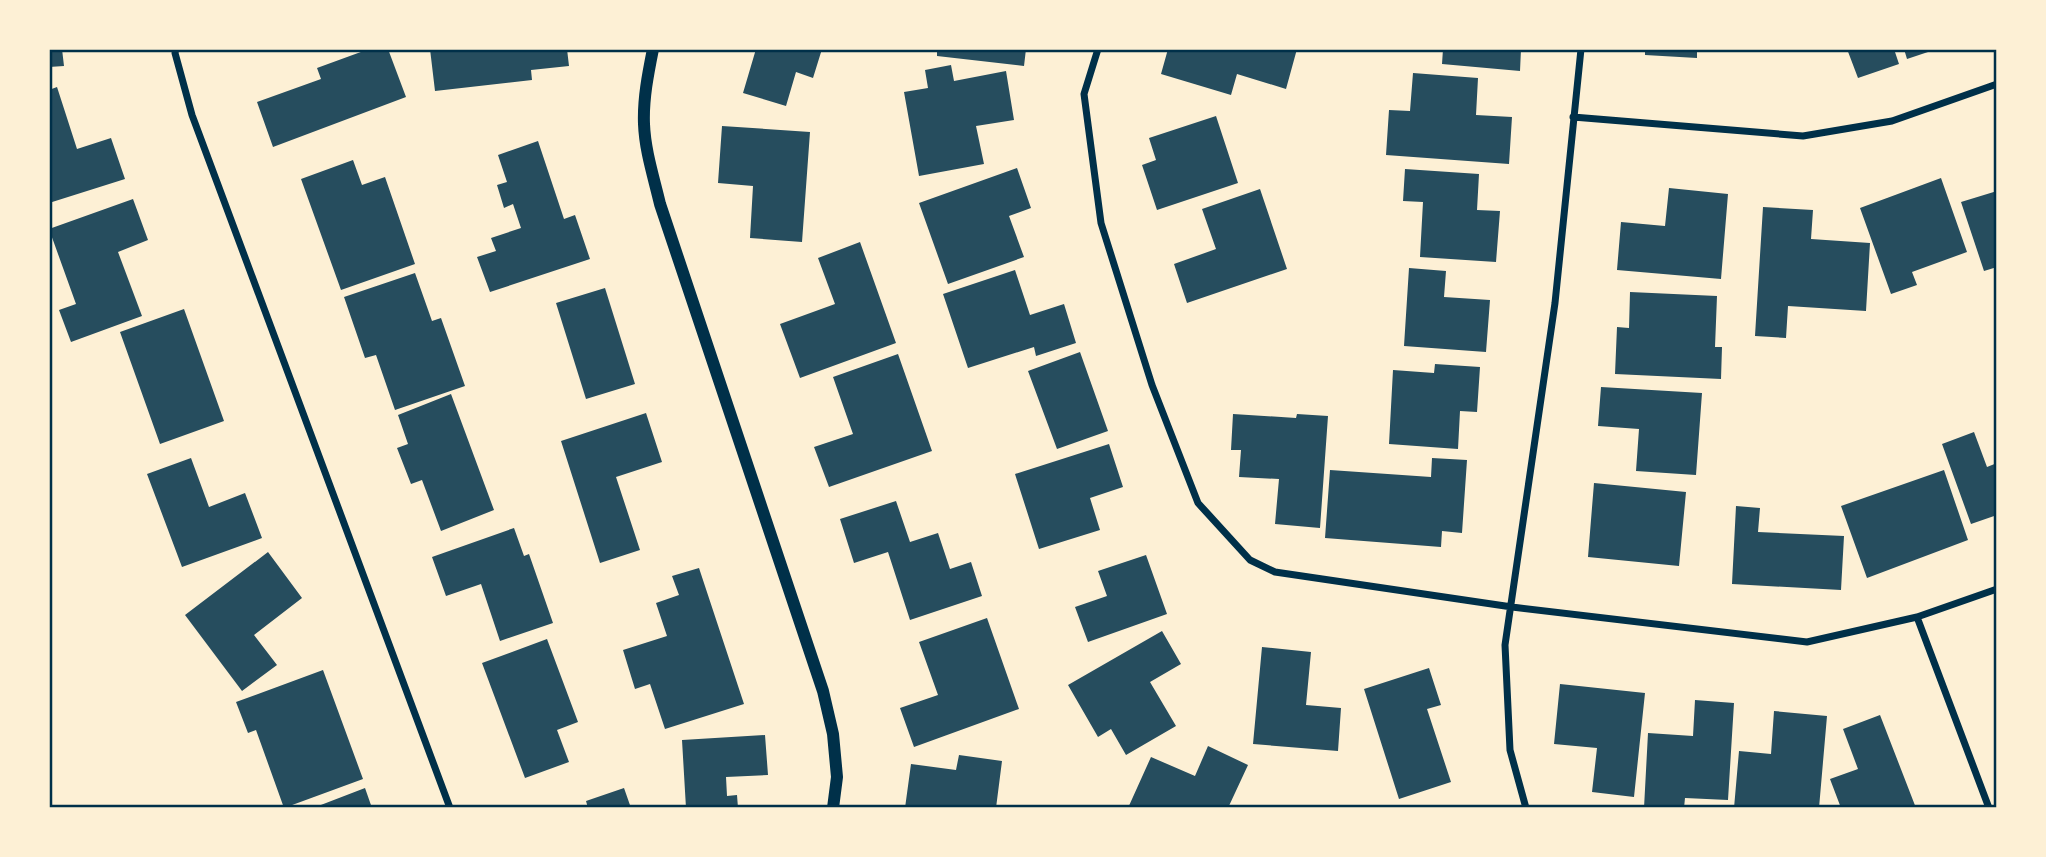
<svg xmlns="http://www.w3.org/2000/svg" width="2046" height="857" font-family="'Alegreya Sans',sans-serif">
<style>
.building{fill:#264d5e}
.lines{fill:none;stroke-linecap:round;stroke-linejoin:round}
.minor{stroke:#003049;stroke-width:7}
.tertiary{stroke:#003049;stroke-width:12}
.neatline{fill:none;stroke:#003049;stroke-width:2.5}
</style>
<rect width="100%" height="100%" fill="#fdf0d5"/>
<path class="building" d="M 49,49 L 62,49 L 64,66 L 49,67 Z
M 369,49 L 388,49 L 406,97 L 273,147 L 257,102 L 321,79 L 317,68 Z
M 430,49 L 567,49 L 569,66 L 531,70 L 532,80 L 435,91 Z
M 756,49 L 822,49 L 813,78 L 796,72 L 786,106 L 743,93 Z
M 937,49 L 1026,49 L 1024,66 L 937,56 Z
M 1168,49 L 1297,49 L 1286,89 L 1237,74 L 1231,95 L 1161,74 Z
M 1443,49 L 1521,49 L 1520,71 L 1442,64 Z
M 1645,49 L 1697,49 L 1697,58 L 1645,55 Z
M 1847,49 L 1894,49 L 1899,64 L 1858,78 Z
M 1904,49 L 1937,49 L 1907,59 Z
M 951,65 L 954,81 L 1006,71 L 1014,120 L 976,126 L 984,164 L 919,176 L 904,92 L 928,88 L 925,70 Z
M 1413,73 L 1478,78 L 1476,115 L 1512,117 L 1509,164 L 1386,155 L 1389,110 L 1410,111 Z
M 57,87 L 77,149 L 111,138 L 125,179 L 49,203 L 49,90 Z
M 1216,116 L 1238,183 L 1157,210 L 1142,165 L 1156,160 L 1149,138 Z
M 722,126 L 810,132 L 802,242 L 750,238 L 753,186 L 718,183 Z
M 538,141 L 564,219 L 575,215 L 590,259 L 490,292 L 477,257 L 496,251 L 491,238 L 521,228 L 513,204 L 504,208 L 497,185 L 507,182 L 498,155 Z
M 353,160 L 362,185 L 385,177 L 415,264 L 341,290 L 301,179 Z
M 1017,168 L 1031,208 L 1009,216 L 1024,257 L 948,284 L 919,203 Z
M 1405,169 L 1479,174 L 1477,210 L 1500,211 L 1496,262 L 1420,257 L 1423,202 L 1403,201 Z
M 1941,178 L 1967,252 L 1912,272 L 1917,285 L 1891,294 L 1860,208 Z
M 1669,188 L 1728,194 L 1721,279 L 1617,270 L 1621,222 L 1665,226 Z
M 1260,189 L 1287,269 L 1187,303 L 1174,264 L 1216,249 L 1202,209 Z
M 1997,191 L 1997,267 L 1984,271 L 1961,202 Z
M 133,199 L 148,240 L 118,252 L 142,316 L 71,342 L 59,310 L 76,304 L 49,229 Z
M 1763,207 L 1813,210 L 1811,239 L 1870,243 L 1866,311 L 1788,306 L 1786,338 L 1755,336 Z
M 860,242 L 896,343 L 800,378 L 780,324 L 835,304 L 818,258 Z
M 1409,268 L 1446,271 L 1444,297 L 1490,300 L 1486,352 L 1404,346 Z
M 1015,270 L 1030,315 L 1064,304 L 1076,343 L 1036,356 L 1034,347 L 968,368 L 943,294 Z
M 415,273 L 432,321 L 441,318 L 465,386 L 395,410 L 376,355 L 365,358 L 344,297 Z
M 605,288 L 635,384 L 586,399 L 556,303 Z
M 1630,292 L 1717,296 L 1715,347 L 1722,347 L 1721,379 L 1615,374 L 1617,327 L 1629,328 Z
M 184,309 L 224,421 L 160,444 L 120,332 Z
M 1080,352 L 1108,431 L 1057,449 L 1028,371 Z
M 898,354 L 932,451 L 829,487 L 814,447 L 853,434 L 833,377 Z
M 1435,364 L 1480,367 L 1477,412 L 1460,411 L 1458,449 L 1389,444 L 1393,370 L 1434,373 Z
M 1601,387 L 1702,393 L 1696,475 L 1636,471 L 1639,429 L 1598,426 Z
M 451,394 L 494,510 L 441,531 L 422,480 L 411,484 L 397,448 L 408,444 L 398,415 Z
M 646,413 L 662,462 L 616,477 L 640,550 L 600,563 L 561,441 Z
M 1233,414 L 1296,418 L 1297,414 L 1328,416 L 1320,528 L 1275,524 L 1279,479 L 1239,477 L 1241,450 L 1231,450 Z
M 1974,432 L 1987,467 L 1997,463 L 1997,515 L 1971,524 L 1942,444 Z
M 1109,444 L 1123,487 L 1090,498 L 1100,530 L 1039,549 L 1015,474 Z
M 191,458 L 209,507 L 245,493 L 262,538 L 182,567 L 147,474 Z
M 1432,458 L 1467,460 L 1462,533 L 1442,531 L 1441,547 L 1325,538 L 1330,470 L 1431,477 Z
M 1944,470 L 1968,540 L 1867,578 L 1841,506 Z
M 1594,483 L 1686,492 L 1679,566 L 1588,557 Z
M 896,501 L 910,542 L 938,533 L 950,569 L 971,562 L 982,596 L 910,620 L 888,552 L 854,563 L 840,519 Z
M 1736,506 L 1760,508 L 1758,532 L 1844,536 L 1841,590 L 1732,584 Z
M 514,528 L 524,556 L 529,554 L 553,623 L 500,641 L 481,584 L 446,596 L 432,557 Z
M 268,552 L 302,598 L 254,635 L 277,665 L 242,691 L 185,615 Z
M 1146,555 L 1167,614 L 1088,642 L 1075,607 L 1107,596 L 1098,571 Z
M 699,568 L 744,704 L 665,729 L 650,684 L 635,689 L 623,650 L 667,636 L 656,603 L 679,595 L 672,576 Z
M 987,618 L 1019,709 L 914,747 L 900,708 L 938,695 L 919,642 Z
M 1162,631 L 1181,664 L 1150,682 L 1176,726 L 1126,755 L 1111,729 L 1098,737 L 1068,685 Z
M 547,639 L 578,722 L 557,730 L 569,762 L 525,778 L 482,663 Z
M 1262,647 L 1311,652 L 1306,705 L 1341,708 L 1338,751 L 1253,744 Z
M 1429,668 L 1441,705 L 1427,709 L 1451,782 L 1399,799 L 1364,689 Z
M 323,670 L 363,779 L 284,808 L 256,730 L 248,733 L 236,702 Z
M 1560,684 L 1645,693 L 1634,797 L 1592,792 L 1597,748 L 1554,744 Z
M 1695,700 L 1734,703 L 1728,800 L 1685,798 L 1684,808 L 1644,808 L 1648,733 L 1693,736 Z
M 1774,711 L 1827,716 L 1819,808 L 1734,808 L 1739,751 L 1771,754 Z
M 1880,715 L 1916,808 L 1841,808 L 1830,779 L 1858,769 L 1843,729 Z
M 765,735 L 768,775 L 726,777 L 727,796 L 737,795 L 738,808 L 686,808 L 682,740 Z
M 1208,746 L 1248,765 L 1228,808 L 1128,808 L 1151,757 L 1195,776 Z
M 959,755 L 1002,761 L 996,808 L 905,808 L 911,764 L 956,770 Z
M 365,788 L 372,808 L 313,808 Z
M 624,788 L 631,808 L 588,808 L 586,801 Z"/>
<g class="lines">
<path class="minor" d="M 176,49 L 175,53 L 192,115 L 450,808
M 1098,49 L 1084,94 L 1101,223 L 1152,385 L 1198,503 L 1250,560 L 1275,572 L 1512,607 L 1807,642 L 1917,617 L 1997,589
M 1573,117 L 1803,136 L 1892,121 L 1997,84
M 1917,617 L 1989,808
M 1526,808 L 1510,750 L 1505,645 L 1555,303 L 1581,49"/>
<path class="tertiary" d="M 653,49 C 648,74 643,99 644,124 C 645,151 654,178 660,204 L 823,691 L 833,734 L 837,777 L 833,808"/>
</g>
<rect width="2046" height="857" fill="none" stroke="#fdf0d5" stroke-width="102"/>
<rect x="51" y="51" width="1944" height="755" class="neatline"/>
</svg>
